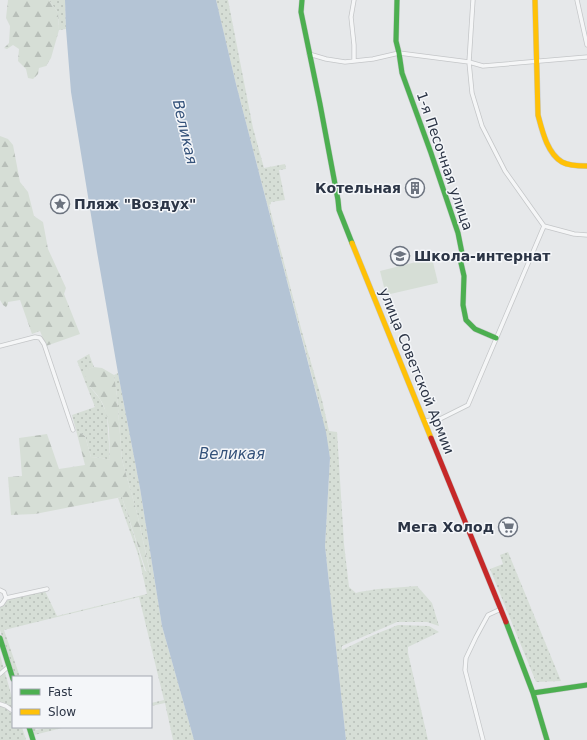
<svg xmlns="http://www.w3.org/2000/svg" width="587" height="740" font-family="'DejaVu Sans',sans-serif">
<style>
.grass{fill:url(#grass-dots)}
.forest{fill:url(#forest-firs)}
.garden{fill:#d6ded6}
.water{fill:#b4c4d5}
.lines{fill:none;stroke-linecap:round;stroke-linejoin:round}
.street-casing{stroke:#c4c6c8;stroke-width:5}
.fast-casing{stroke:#c4c6c8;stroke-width:6}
.slow-casing{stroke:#c4c6c8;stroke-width:6}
.jam-casing{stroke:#c4c6c8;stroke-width:6}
.street{stroke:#f5f6f7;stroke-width:3.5}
.fast{stroke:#4caf50;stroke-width:5}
.slow{stroke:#ffc107;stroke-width:5}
.jam{stroke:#c62828;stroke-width:5}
.labels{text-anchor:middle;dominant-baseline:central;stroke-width:3;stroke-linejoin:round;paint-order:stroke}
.street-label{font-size:14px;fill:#2b3445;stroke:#f4f6f9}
.poi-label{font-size:14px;font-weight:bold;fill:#2b3445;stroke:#f4f6f9;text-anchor:end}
.water-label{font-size:15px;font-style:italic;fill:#34527a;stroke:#f4f6f9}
</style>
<defs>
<pattern id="grass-dots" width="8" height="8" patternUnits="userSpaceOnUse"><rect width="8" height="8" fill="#d6ded6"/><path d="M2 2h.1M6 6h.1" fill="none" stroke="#b8bfb9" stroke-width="1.8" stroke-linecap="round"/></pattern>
<pattern id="forest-firs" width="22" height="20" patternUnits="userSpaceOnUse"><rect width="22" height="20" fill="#d6ded6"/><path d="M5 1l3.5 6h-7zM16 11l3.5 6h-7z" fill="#b8bfb9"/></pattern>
</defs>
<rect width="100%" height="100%" fill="#e6e8ea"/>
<path class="grass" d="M 49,0 L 65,0 L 66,29 L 59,30 L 58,13 Z
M 216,0 L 228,0 L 253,128 L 264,168 L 285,164 L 286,169 L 279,170 L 285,200 L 271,202 L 271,204 L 269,205 L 302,332 L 322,400 L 329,431 L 337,432 L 344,544 L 349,587 L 356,593 L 359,592 L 378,589 L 417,586 L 432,603 L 439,626 L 427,622 L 397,622 L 342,646 L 342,650 L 371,636 L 398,625 L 429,626 L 439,632 L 408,647 L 408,653 L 428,740 L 346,740 L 325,546 L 330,458 L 320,407 L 236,84 Z
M 89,354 L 94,367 L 86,370 L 90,387 L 100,399 L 107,414 L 110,460 L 102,458 L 91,457 L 85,436 L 76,430 L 72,415 L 95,407 L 77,361 Z
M 118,373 L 140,488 L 162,626 L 194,740 L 173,740 L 165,703 L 151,706 L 151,703 L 164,700 L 139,597 L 4,630 L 20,677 L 15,677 L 0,630 L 0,607 L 8,600 L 45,591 L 57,616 L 147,594 L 138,554 L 118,498 L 122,497 L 145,571 L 150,572 L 137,513 L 122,460 L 117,396 L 114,375 Z
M 508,552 L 561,681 L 536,682 L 490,569 L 503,564 L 500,555 Z
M 0,655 L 13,701 L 13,727 L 22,727 L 26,740 L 0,740 Z
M 31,727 L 35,727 L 36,730 L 49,727 L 66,727 L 34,735 Z"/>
<path class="forest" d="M 8,0 L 49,0 L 58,13 L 59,30 L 51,58 L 46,66 L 39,68 L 38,74 L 33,79 L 28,78 L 26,69 L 18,61 L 19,49 L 13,45 L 7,49 L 4,48 L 9,43 L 10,26 L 6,18 Z
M 0,136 L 8,139 L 13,145 L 20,182 L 28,192 L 34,216 L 43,222 L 48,249 L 66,288 L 64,294 L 80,334 L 46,346 L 40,331 L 32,334 L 20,300 L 8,302 L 8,304 L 6,307 L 3,305 L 0,300 Z
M 94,367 L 102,368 L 114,375 L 117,396 L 122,460 L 137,513 L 150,573 L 146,571 L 122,497 L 35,514 L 11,515 L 8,477 L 22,476 L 19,438 L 47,434 L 59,469 L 85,465 L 76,430 L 85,436 L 91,457 L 102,458 L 110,460 C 109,440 111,416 100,399 C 94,388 84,386 85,370 Z"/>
<path class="garden" d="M 432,258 L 438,283 L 386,295 L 380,271 Z"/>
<path class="water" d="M 65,0 L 216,0 L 236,84 L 326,432 L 330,458 L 325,546 L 346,740 L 194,740 L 162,626 L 140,488 L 118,373 L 97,252 L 71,92 L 66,29 Z"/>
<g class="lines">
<g class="street-casing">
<path id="street" d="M 354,0 L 351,17 L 354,45 L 354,61
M 473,0 L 469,62 L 472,93 L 482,126 L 505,171 L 544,226
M 577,0 L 587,45
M 309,54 L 326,59 L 345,62 L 373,59 L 399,53 L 469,62 L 483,66 L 587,57
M 544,226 L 574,234 L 587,235
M 0,346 L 35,337 L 40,338 L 44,344 L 73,430
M 424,421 L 440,419 L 468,405 L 544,226
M 0,590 L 4,592 L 6,598 L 2,604 L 0,605
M 6,598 L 47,589
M 0,674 L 9,666
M 0,704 L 6,706 L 13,711
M 483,740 L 465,670 L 466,658 L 476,637 L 488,615 L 501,609"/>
</g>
<g class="fast-casing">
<path id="fast" d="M 302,0 L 301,12 L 320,104 L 338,200 L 339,210 L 352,243
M 397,0 L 396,41 L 399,53 L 402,73 L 431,153 L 458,233 L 462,253 L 461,263 L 464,276 L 463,305 L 466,320 L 475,329 L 496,338
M 506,622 L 533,693 L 547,740
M 0,638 L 13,679
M 533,693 L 587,685
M 29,727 L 33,740"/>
</g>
<g class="slow-casing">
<path id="slow" d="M 535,0 L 538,115 C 542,130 547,153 562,162 C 569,166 579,166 587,166
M 352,243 L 431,438"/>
</g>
<g class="jam-casing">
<path id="jam" d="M 431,438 L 506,622"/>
</g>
<use href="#street" class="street"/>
<use href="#fast" class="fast"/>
<use href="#slow" class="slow"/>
<use href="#jam" class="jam"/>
</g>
<defs>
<g id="building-ring" transform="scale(1)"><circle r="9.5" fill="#f4f6f9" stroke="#6c737f" stroke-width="1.5"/><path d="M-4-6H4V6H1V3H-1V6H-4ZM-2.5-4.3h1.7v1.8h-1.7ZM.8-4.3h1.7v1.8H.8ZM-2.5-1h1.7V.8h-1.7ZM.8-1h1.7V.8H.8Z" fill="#6c737f"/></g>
<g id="sight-ring" transform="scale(1)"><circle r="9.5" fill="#f4f6f9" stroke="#6c737f" stroke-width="1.5"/><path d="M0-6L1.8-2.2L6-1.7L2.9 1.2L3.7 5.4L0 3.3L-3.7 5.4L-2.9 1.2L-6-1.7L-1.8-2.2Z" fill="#6c737f"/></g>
<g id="school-ring" transform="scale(1)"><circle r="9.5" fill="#f4f6f9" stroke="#6c737f" stroke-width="1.5"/><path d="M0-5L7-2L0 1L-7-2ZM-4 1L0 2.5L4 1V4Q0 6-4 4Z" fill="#6c737f"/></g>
<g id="supermarket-ring" transform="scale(1)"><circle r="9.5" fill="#f4f6f9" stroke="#6c737f" stroke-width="1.5"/><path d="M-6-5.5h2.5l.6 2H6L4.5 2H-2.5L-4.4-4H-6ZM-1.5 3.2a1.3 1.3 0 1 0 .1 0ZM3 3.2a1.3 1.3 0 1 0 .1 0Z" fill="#6c737f"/></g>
</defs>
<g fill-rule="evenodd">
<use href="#building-ring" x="415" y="188"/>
<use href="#sight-ring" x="60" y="204"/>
<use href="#school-ring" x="400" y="256"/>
<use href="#supermarket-ring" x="508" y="527"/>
</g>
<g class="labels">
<g class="street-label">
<text transform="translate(445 161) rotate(71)">1-я Песочная улица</text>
<text transform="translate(417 371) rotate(68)">улица Советской Армии</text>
</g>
<g class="poi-label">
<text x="401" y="188">Котельная</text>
<text x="74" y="204" text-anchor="start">Пляж "Воздух"</text>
<text x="414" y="256" text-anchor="start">Школа-интернат</text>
<text x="494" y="527">Мега Холод</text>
</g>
<g class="water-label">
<text transform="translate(185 132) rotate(77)">Великая</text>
<text x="232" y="454">Великая</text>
</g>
</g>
<rect x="12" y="676" width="140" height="52" fill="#f4f6f9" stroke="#a4a8b1"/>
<rect x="20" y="689" width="20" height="6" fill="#4caf50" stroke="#a4a8b1"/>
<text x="48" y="696" font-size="12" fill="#2b3445">Fast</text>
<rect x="20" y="709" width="20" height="6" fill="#ffc107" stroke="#a4a8b1"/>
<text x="48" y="716" font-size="12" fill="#2b3445">Slow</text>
</svg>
